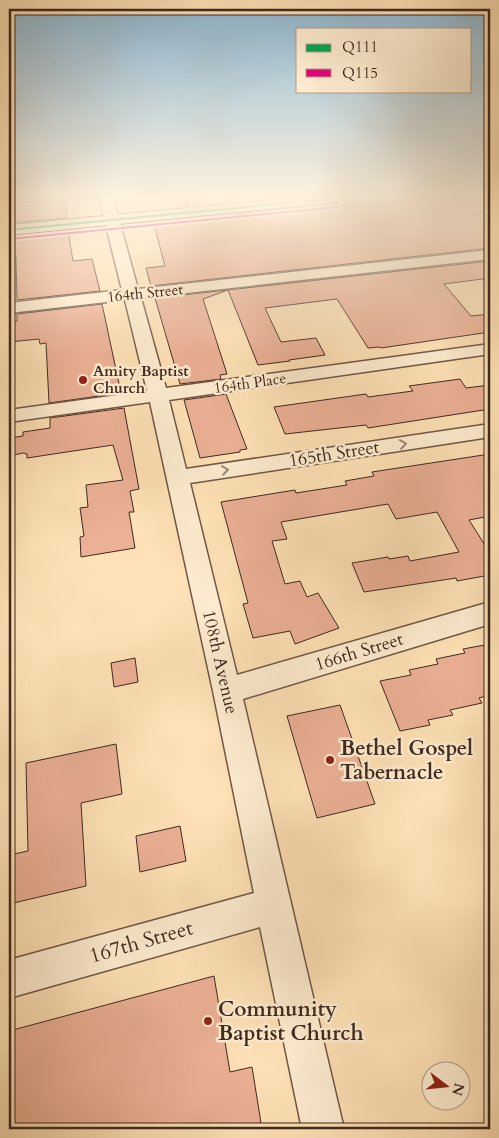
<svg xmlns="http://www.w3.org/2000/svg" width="499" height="1138" font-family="Cardo,serif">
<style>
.building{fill:#ebb095;stroke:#3f291f}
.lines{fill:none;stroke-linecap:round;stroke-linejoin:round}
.lane-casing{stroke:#6f5745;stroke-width:3}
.street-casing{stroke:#6f5745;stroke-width:3}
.secondary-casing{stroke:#3f291f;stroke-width:2}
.lane{fill:#feecd0;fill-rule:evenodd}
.street{fill:#feecd0;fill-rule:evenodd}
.secondary{fill:#feecd0;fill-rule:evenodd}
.bus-1-casing{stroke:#feecd0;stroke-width:4}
.bus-2-casing{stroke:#feecd0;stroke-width:4}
.bus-1{fill:#00a651;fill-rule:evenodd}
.bus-2{fill:#e5007d;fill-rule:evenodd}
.oneway{stroke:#9e8a78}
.poi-dot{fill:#8f2418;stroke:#feecd0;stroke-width:2}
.labels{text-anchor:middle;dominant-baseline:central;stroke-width:5;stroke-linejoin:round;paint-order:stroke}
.far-street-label{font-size:15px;fill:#3f291f;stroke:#feecd0}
.far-poi-label{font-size:15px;font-weight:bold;fill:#3f291f;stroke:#feecd0;text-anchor:start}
.street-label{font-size:18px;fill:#3f291f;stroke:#feecd0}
.near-poi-label{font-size:21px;font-weight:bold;fill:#3f291f;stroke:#feecd0;text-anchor:start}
.near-street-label{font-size:21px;fill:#3f291f;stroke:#feecd0}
</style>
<rect width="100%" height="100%" fill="#fee1b6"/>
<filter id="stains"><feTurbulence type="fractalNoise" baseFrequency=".004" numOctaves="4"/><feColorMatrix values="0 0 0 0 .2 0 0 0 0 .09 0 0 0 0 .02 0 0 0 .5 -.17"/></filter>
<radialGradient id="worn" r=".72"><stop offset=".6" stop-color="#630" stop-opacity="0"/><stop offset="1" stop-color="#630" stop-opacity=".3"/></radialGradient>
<path class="building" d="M 65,198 L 67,218 L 9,223 L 9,203 Z
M 429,198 L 480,198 L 483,204 L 490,206 L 490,212 L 476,213 L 490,226 L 490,248 L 151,286 L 146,268 L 165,266 L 154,225 L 231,217 L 229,215 L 304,207 L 304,210 Z
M 68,231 L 73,261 L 92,259 L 100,291 L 17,300 L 16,256 L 9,257 L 9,237 Z
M 490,261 L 490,278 L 444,284 L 471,316 L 490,314 L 490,332 L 381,348 L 380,347 L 368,348 L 337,299 L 265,308 L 281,342 L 316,338 L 325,355 L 289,360 L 290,361 L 258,365 L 228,290 L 203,299 L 227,374 L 220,375 L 221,379 L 180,384 L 155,298 Z
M 102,304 L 121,393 L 49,403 L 46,343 L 40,344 L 39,339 L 9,342 L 9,322 L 17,321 L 17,314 Z
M 460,379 L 466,388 L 490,385 L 490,409 L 368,428 L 366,425 L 285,434 L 274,407 L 366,394 L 368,397 L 413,391 L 409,386 Z
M 226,394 L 247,449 L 240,450 L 240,452 L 200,458 L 184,400 Z
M 124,408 L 139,489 L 130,491 L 134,512 L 129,512 L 135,548 L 81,557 L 80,537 L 84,536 L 80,508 L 88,507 L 86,485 L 123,480 L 113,445 L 27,458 L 27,454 L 23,453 L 9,456 L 9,438 L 23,436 L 23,432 L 50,428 L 50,418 Z
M 490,454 L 490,516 L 469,520 L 490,553 L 490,575 L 457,581 L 456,578 L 364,592 L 352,563 L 388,557 L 389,559 L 408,556 L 410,561 L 459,552 L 437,512 L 396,519 L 388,504 L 281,522 L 287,539 L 272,541 L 285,584 L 300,581 L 307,597 L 318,593 L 339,628 L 295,644 L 290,631 L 253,638 L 243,604 L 248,603 L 221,502 L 295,490 L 296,493 L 347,485 L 345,481 L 374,476 L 372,472 Z
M 490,644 L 490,695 L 479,698 L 482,703 L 450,710 L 453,715 L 428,720 L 430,725 L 400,731 L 380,681 L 411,675 L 409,670 L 438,664 L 436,659 L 465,653 L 463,649 Z
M 135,658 L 138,682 L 114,687 L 111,663 Z
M 340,705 L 375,804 L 317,818 L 287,716 Z
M 116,744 L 122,794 L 81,803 L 86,886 L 9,904 L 9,855 L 28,851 L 26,763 Z
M 180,826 L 186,861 L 140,872 L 136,836 Z
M 214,976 L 230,1072 L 252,1067 L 261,1123 L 234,1129 L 9,1129 L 9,1031 Z"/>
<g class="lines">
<g class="lane-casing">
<path id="lane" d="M 185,198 L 191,198 L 195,213 L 191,213 Z"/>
</g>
<g class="street-casing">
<path id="street" d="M 99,198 L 113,198 L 138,289 L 490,250 L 490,259 L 141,298 L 166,388 L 490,344 L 490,354 L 169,400 L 186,469 L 490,424 L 490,437 L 190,483 L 237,675 L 490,602 L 490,624 L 243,699 L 344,1129 L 302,1129 L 260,927 L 9,998 L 9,960 L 254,893 L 213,691 L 150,402 L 9,422 L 9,410 L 147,391 L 125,300 L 9,313 L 9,303 L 122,290 Z
M 482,198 L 490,198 L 490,204 L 485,203 Z"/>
</g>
<g class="secondary-casing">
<path id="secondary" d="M 292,198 L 344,198 L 342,201 L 337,202 L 9,235 L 9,225 Z"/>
</g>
<use href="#lane" class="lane"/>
<use href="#street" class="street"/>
<use href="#secondary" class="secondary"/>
<g class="bus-1-casing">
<path id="bus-1" d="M 327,198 L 339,198 L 337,199 L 9,231 L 9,229 Z"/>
</g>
<g class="bus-2-casing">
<path id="bus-2" d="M 338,206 L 340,207 L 339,208 L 9,240 L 9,238 L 10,238 Z"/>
</g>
<use href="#bus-1" class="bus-1"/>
<use href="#bus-2" class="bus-2"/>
</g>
<defs><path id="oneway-chevron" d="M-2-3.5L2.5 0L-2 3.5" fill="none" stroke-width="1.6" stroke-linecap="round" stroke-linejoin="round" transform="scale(1.25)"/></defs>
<g class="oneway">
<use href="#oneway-chevron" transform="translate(403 444) rotate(-9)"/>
<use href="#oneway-chevron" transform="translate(225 470) rotate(-9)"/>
</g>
<linearGradient id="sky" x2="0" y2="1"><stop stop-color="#8bb7d3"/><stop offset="0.55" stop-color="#fff2de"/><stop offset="1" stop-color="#fff2de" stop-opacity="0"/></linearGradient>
<rect width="499" height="357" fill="url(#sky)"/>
<g class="poi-dot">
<circle cx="83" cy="380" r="5"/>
<circle cx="330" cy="760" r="5"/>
<circle cx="208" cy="1021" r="5"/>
</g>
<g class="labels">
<g class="far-street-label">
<text transform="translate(145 293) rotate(-6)">164th Street</text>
<text transform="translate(250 383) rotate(-8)">164th Place</text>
</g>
<g class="far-poi-label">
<text x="93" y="371">Amity Baptist<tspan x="93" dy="17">Church</tspan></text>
</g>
<g class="street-label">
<text transform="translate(334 454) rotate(-9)">165th Street</text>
<text transform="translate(359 652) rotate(-17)">166th Street</text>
<text transform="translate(220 662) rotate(77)">108th Avenue</text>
</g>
<g class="near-poi-label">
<text x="340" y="748">Bethel Gospel<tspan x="340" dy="24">Tabernacle</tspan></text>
<text x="218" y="1009">Community<tspan x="218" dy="24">Baptist Church</tspan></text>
</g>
<g class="near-street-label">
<text transform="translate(141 942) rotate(-16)">167th Street</text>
</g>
</g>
<rect width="499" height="1138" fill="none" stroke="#fee1b6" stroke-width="30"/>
<rect x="10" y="10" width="479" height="1118" fill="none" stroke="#3f291f" stroke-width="2.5"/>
<rect x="15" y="15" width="469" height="1108" fill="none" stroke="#3f291f"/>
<rect x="296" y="28" width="175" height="65" fill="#feecd0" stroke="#b29e89"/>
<rect x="306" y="44" width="25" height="8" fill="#00a651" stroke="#b29e89"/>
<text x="342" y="52" font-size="15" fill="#3f291f">Q111</text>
<rect x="306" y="69" width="25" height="8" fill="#e5007d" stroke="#b29e89"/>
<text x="342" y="78" font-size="15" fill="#3f291f">Q115</text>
<g transform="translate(446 1086) rotate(106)"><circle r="24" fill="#feecd0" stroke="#b29e89"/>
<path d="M0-4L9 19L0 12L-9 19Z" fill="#8f2418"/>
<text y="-8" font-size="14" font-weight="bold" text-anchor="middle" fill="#3f291f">N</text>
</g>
<rect width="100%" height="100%" filter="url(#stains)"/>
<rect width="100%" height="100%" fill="url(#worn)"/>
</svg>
